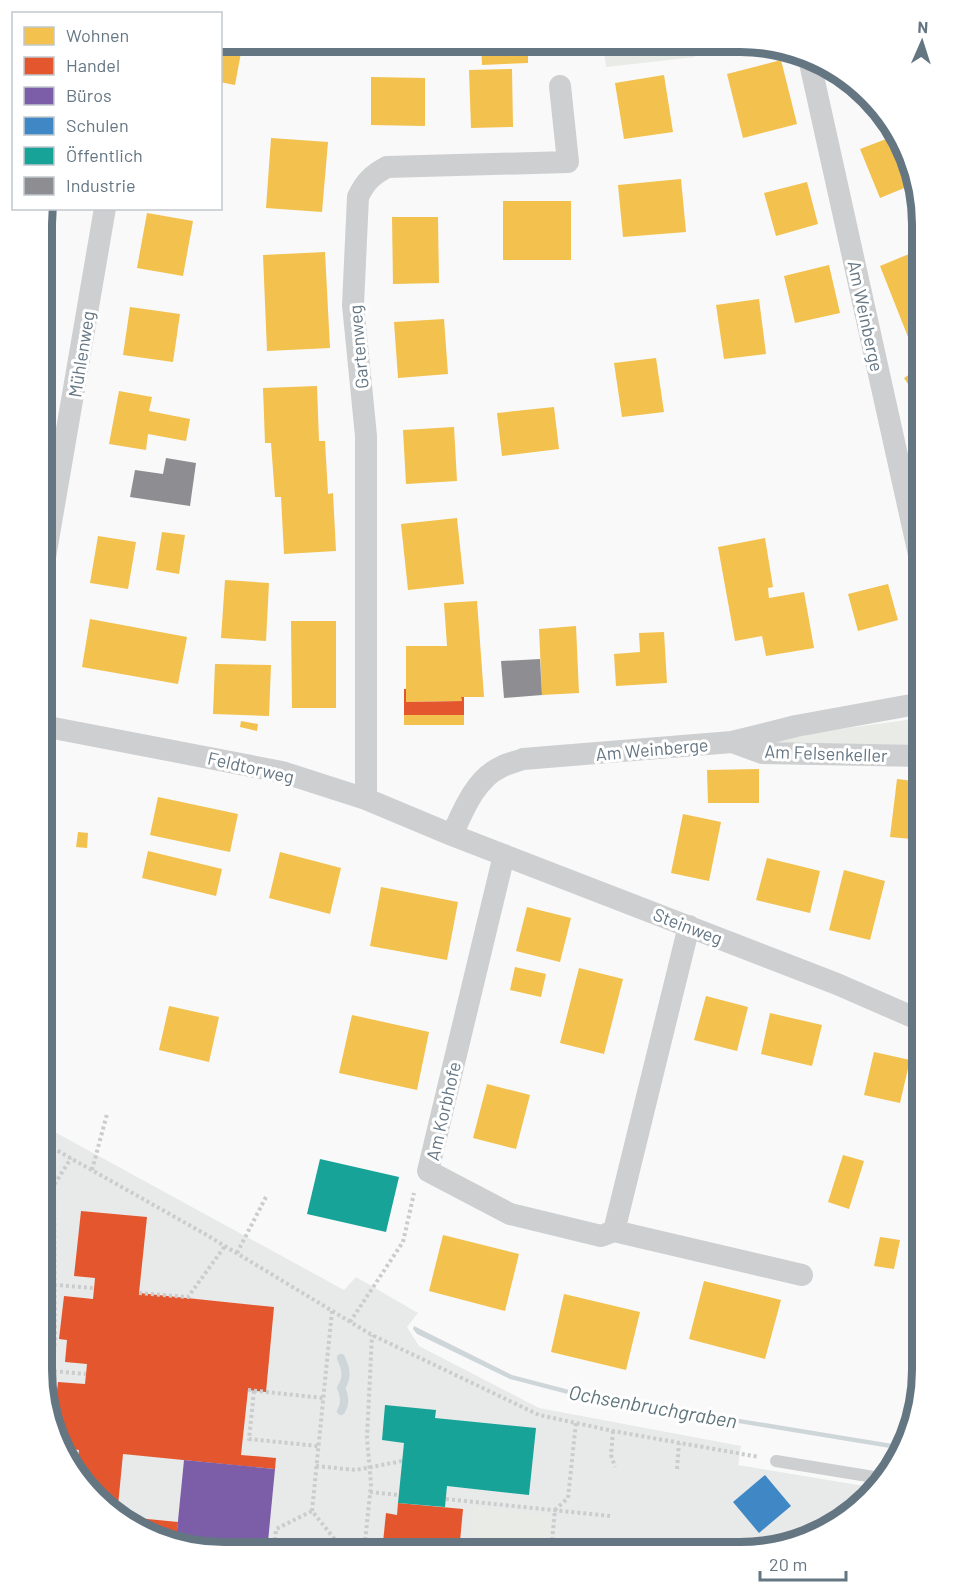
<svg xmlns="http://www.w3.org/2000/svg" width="964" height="1595" font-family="Barlow,sans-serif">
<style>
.built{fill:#e8e9e9}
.green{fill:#e8ebe6}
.water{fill:#ced6d9}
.homes{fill:#f2c14e}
.shops{fill:#e4572e}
.offices{fill:#7b5ea7}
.schools{fill:#3f88c5}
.public{fill:#17a398}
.industry{fill:#8d8d92}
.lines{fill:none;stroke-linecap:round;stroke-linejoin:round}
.stream{stroke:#ced6d9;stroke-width:8}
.path{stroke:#cbcccd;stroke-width:4;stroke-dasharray:3 3;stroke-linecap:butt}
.service{stroke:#cecfd0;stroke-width:12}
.minor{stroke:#cecfd0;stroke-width:22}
.labels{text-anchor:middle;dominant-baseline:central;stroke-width:6;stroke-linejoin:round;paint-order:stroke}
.street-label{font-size:18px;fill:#657683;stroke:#fff}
.water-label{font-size:20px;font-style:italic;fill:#60757c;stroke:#fff}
.rim{fill:none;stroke:#657683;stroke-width:8}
</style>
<rect width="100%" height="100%" fill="#f9f9f9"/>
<path class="built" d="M 42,1125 L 344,1290 L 356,1277 L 418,1313 L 407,1327 L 419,1346 L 539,1408 L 741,1446 L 738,1465 L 876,1488 L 809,1539 L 740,1553 L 201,1551 L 114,1516 L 56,1440 L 42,1371 Z"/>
<path class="green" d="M 603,43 L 693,43 L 695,57 L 606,67 Z
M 922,718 L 922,745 L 768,744 L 786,736 Z
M 473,1507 L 550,1516 L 546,1552 L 468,1552 Z"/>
<path class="water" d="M 414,1326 L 512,1375 L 581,1393 L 905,1446 L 902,1450 L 579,1397 L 510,1379 L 417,1334 L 413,1329 Z"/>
<path class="homes" d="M 222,42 L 243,42 L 235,85 L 220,82 L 220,43 Z
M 481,43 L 528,43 L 528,63 L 482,65 Z
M 781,60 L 797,124 L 743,138 L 727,74 Z
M 512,69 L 513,127 L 471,128 L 469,70 Z
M 664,75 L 673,132 L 624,139 L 615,83 Z
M 371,77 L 425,78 L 425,126 L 371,125 Z
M 894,136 L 908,154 L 914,184 L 880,198 L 860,149 Z
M 271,138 L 328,142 L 322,212 L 266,208 Z
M 681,179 L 686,232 L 623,237 L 618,185 Z
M 807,182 L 818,224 L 776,236 L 764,193 Z
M 503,201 L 571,201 L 571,260 L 503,260 Z
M 147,213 L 193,221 L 183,276 L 137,268 Z
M 392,217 L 438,217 L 439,283 L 393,284 Z
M 921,249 L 922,337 L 910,342 L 880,266 Z
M 325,252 L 330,348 L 267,351 L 263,255 Z
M 829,265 L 840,313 L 795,323 L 784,276 Z
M 43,295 L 50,296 L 45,329 L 43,329 Z
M 759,299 L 766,354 L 724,359 L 716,305 Z
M 130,307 L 180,314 L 173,362 L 123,355 Z
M 444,319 L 448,374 L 398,378 L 394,322 Z
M 656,358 L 664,412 L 622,417 L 614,363 Z
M 922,366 L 922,405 L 904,378 Z
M 317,386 L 319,441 L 325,441 L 328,494 L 333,493 L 336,551 L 284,554 L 281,497 L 275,497 L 271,443 L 265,443 L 263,388 Z
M 119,391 L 152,397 L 149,411 L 190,419 L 186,441 L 148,434 L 146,450 L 109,444 Z
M 554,407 L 559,449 L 502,456 L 497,413 Z
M 454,427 L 457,481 L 406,484 L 403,430 Z
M 457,518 L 464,584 L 408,590 L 401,524 Z
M 162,532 L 185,535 L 179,574 L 156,570 Z
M 98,536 L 136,542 L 128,589 L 90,583 Z
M 765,538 L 773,587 L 768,588 L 769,598 L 804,592 L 814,648 L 766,656 L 762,636 L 735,641 L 718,547 Z
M 225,580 L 269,583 L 266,641 L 221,638 Z
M 888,584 L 898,620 L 858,631 L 848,594 Z
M 477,601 L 484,697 L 461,697 L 462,701 L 406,702 L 406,646 L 447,646 L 444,603 Z
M 90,619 L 187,637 L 178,684 L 82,667 Z
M 291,621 L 336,621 L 336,708 L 292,708 Z
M 576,626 L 579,693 L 542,695 L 539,629 Z
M 664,632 L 667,683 L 616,686 L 614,654 L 640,652 L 639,633 Z
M 215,664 L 271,665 L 269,716 L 213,714 Z
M 404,715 L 464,715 L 464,725 L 404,725 Z
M 241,721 L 258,724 L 257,731 L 240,727 Z
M 759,769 L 759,803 L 708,803 L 707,770 Z
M 897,779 L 922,782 L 922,840 L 890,837 Z
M 158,797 L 238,814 L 230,852 L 150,835 Z
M 683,814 L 721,822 L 709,881 L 671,873 Z
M 78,832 L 88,833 L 87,848 L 76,847 Z
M 148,851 L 222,869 L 216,896 L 142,878 Z
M 280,852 L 341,868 L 330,914 L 269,898 Z
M 767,858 L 820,871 L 810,913 L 756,900 Z
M 844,870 L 885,881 L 870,940 L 829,930 Z
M 381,887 L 458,902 L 447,960 L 370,946 Z
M 527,907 L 571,918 L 560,962 L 516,951 Z
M 515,967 L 546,974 L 541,997 L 510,990 Z
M 579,968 L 623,979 L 604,1054 L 560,1043 Z
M 706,996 L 748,1007 L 737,1051 L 694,1040 Z
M 169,1006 L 219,1017 L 209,1062 L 159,1050 Z
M 770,1013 L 822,1025 L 812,1066 L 761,1054 Z
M 352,1015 L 429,1032 L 417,1090 L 339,1073 Z
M 874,1052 L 910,1060 L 900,1103 L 864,1095 Z
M 487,1084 L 530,1095 L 516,1149 L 473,1138 Z
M 843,1155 L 864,1161 L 849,1209 L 828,1202 Z
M 443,1235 L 519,1254 L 505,1311 L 429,1291 Z
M 880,1237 L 900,1240 L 894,1269 L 874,1266 Z
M 704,1281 L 781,1300 L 765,1359 L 689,1339 Z
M 564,1294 L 640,1312 L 626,1370 L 551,1352 Z"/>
<path class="shops" d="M 404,689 L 406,689 L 406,702 L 462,701 L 461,697 L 464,697 L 464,715 L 404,715 Z
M 81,1211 L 147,1217 L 139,1293 L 274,1307 L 266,1392 L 248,1390 L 241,1455 L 276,1458 L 275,1469 L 123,1454 L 117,1516 L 178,1522 L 176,1541 L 114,1516 L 77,1468 L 79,1450 L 62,1448 L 56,1440 L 53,1426 L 58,1382 L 85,1384 L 87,1364 L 65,1362 L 67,1340 L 59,1339 L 64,1296 L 93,1299 L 95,1278 L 74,1276 Z
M 398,1503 L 463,1509 L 459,1552 L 382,1552 L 386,1513 L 397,1515 Z
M 192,1548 L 218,1550 L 218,1552 L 201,1551 Z"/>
<path class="offices" d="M 184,1460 L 275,1469 L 267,1552 L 235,1552 L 190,1547 L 176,1541 Z"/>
<path class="schools" d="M 765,1475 L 791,1506 L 759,1533 L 733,1502 Z"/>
<path class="public" d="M 320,1159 L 399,1177 L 386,1232 L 307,1214 Z
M 385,1405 L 436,1410 L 435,1418 L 536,1428 L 529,1495 L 447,1486 L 445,1507 L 398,1503 L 404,1443 L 382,1440 Z"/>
<path class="industry" d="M 43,237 L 49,238 L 45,261 L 43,261 Z
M 166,458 L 196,463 L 190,506 L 130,497 L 135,470 L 163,474 Z
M 540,659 L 542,695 L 504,698 L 501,661 Z"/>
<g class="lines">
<path class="stream" d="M 341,1411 C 346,1403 345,1396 341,1388 C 348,1377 346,1369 341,1358"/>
<path class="path" d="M 42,1142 L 205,1234 L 372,1335 L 539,1415 L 613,1431 L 759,1457
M 92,1170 L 107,1114
M 237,1253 L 267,1195
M 42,1284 L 94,1288
M 139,1293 L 188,1297 L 225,1246
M 332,1311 L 312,1511 L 345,1552
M 350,1322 L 403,1242 L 414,1193
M 42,1370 L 86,1374
M 248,1390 L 323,1398
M 254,1391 L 249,1439 L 318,1446
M 50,1412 L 55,1338 L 54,1185 L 71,1158
M 613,1431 L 611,1455 L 615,1467
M 316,1466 L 356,1470 L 402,1461
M 677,1469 L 679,1443
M 370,1492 L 399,1495
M 446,1499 L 610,1516
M 274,1552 L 276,1529 L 312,1511
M 364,1552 L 371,1484 L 367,1438 L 372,1335
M 551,1552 L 555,1510 L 568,1498 L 576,1422"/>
<path class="service" d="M 776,1461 L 886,1479"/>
<path class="minor" d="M 810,63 L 922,568
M 43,569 L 105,208
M 43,726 L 282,772 L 366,799 L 452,835 L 837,984 L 922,1021
M 732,742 L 762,753 L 922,756
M 366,799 L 366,436 L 353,305 L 358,197 C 365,182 372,175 387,167 L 568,162 L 560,86
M 452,835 C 463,811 475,779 501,767 C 508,763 516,762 523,759 L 732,742 L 796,726 L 922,703
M 43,840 L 43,777
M 504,855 L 428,1171 L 510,1214 L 601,1236 L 614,1231 L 689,926
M 614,1231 L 802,1275"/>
</g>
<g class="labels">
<g class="street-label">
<text transform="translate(866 316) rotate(78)">Am Weinberge</text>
<text transform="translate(358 347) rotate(-95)">Gartenweg</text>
<text transform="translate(81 354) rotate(-81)">Mühlenweg</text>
<text transform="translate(652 749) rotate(-5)">Am Weinberge</text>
<text transform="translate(826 753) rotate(2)">Am Felsenkeller</text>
<text transform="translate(251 767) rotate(13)">Feldtorweg</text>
<text transform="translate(688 926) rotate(21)">Steinweg</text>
<text transform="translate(443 1111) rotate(-77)">Am Korbhofe</text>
</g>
<g class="water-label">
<text transform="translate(653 1406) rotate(10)">Ochsenbruchgraben</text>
</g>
</g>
<path d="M0 0H964V1595H0ZM224 52H740A172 172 0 0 1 912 224V1370A172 172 0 0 1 740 1542H224A172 172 0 0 1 52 1370V224A172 172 0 0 1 224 52Z" fill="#fff" fill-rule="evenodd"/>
<path class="rim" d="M224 52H740A172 172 0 0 1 912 224V1370A172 172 0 0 1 740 1542H224A172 172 0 0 1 52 1370V224A172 172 0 0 1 224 52Z"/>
<rect x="12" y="12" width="210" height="198" fill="#ffffff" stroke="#c1c8cd" stroke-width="1.5"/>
<rect x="24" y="27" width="30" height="18" fill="#f2c14e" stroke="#c1c8cd" stroke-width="1.5"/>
<text x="66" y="42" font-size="18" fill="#657683">Wohnen</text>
<rect x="24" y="57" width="30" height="18" fill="#e4572e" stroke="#c1c8cd" stroke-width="1.5"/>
<text x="66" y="72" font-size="18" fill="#657683">Handel</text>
<rect x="24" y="87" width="30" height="18" fill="#7b5ea7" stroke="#c1c8cd" stroke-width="1.5"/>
<text x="66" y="102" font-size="18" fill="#657683">Büros</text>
<rect x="24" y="117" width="30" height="18" fill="#3f88c5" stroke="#c1c8cd" stroke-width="1.5"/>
<text x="66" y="132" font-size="18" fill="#657683">Schulen</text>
<rect x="24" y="147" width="30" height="18" fill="#17a398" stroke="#c1c8cd" stroke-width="1.5"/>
<text x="66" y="162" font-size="18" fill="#657683">Öffentlich</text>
<rect x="24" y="177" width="30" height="18" fill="#8d8d92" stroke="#c1c8cd" stroke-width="1.5"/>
<text x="66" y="192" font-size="18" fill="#657683">Industrie</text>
<g transform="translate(922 42) rotate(3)" stroke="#ffffff" stroke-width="4.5" paint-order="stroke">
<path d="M0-4.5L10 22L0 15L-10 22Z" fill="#657683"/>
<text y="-9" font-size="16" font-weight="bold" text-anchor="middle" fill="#657683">N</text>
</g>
<path d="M760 1571v9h86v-9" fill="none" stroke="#657683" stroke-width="3"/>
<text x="769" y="1571" font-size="18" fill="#657683" stroke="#ffffff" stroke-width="4.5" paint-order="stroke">20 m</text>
</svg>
